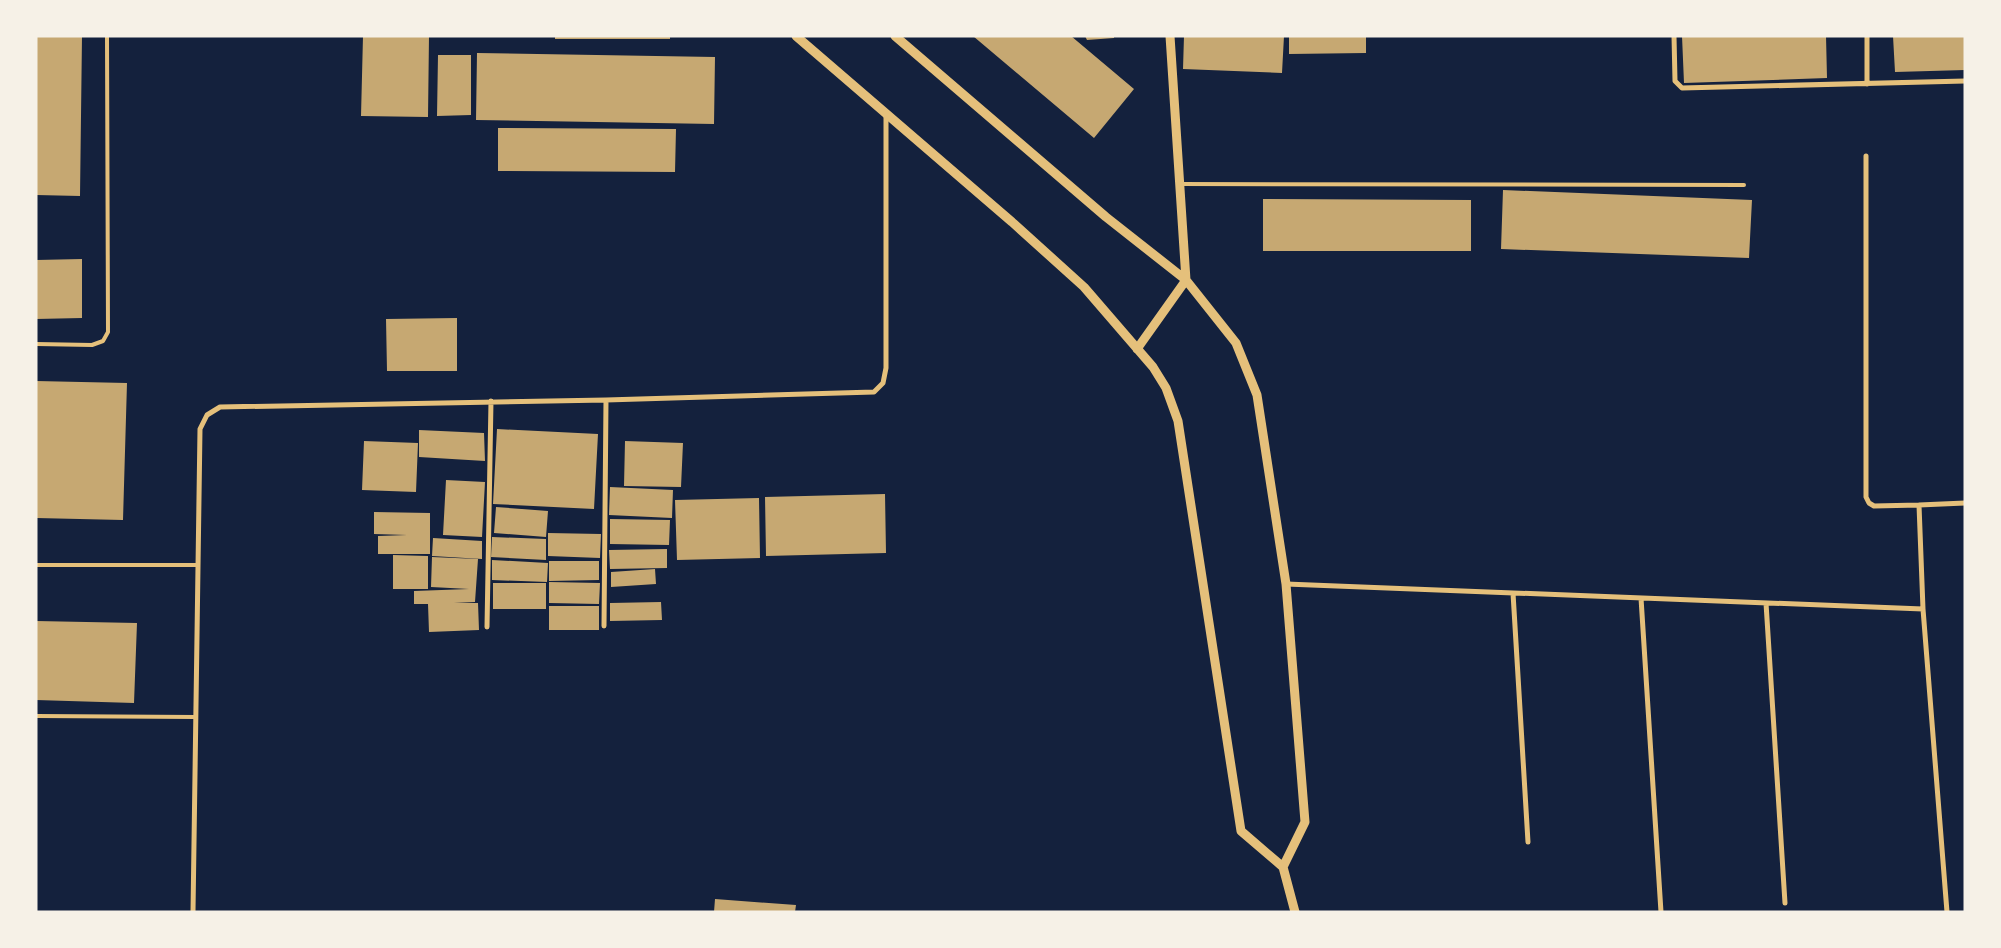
<svg xmlns="http://www.w3.org/2000/svg" width="2001" height="948" font-family="Helvetica,sans-serif">
<style>
.building{fill:#c6a872}
.lines{fill:none;stroke-linecap:round;stroke-linejoin:round}
.service{stroke:#e5c07b;stroke-width:4}
.minor{stroke:#e5c07b;stroke-width:5}
.tertiary{stroke:#e5c07b;stroke-width:9}
</style>
<rect width="100%" height="100%" fill="#14213d"/>
<path class="building" d="M 36,36 L 82,36 L 80,196 L 36,195 Z
M 363,36 L 429,36 L 428,117 L 361,116 Z
M 555,36 L 670,36 L 670,39 L 555,39 Z
M 973,36 L 1071,36 L 1134,89 L 1094,138 Z
M 1085,36 L 1114,36 L 1114,38 L 1087,40 Z
M 1184,36 L 1284,36 L 1282,73 L 1183,69 Z
M 1289,36 L 1366,36 L 1366,53 L 1289,54 Z
M 1682,36 L 1826,36 L 1827,78 L 1684,83 Z
M 1893,36 L 1965,36 L 1965,70 L 1895,72 Z
M 477,53 L 715,57 L 714,124 L 476,120 Z
M 438,55 L 471,55 L 471,115 L 437,116 Z
M 498,128 L 676,129 L 675,172 L 498,171 Z
M 1503,190 L 1752,200 L 1749,258 L 1501,249 Z
M 1263,199 L 1471,200 L 1471,251 L 1263,251 Z
M 82,259 L 82,318 L 36,319 L 36,260 Z
M 457,318 L 457,371 L 387,371 L 386,319 Z
M 36,381 L 127,383 L 123,520 L 36,518 Z
M 497,429 L 598,434 L 594,509 L 493,504 Z
M 419,430 L 484,433 L 485,461 L 419,457 Z
M 364,441 L 418,443 L 416,492 L 362,490 Z
M 625,441 L 683,443 L 681,487 L 624,486 Z
M 446,480 L 485,482 L 482,537 L 443,535 Z
M 610,487 L 673,490 L 672,518 L 609,515 Z
M 885,494 L 886,553 L 766,556 L 765,497 Z
M 759,498 L 760,558 L 677,560 L 675,500 Z
M 496,507 L 548,511 L 546,537 L 494,533 Z
M 374,512 L 430,513 L 430,554 L 378,554 L 378,536 L 407,535 L 374,534 Z
M 610,519 L 670,520 L 669,545 L 610,544 Z
M 548,533 L 601,534 L 600,558 L 548,556 Z
M 492,537 L 546,539 L 546,560 L 491,557 Z
M 433,538 L 482,541 L 482,559 L 432,556 Z
M 667,549 L 667,568 L 610,569 L 609,550 Z
M 393,555 L 428,556 L 428,589 L 393,589 Z
M 432,557 L 478,559 L 475,602 L 454,603 L 478,603 L 479,630 L 429,632 L 428,604 L 414,604 L 414,591 L 469,589 L 431,587 Z
M 492,560 L 548,563 L 547,582 L 492,580 Z
M 549,561 L 599,561 L 599,580 L 549,581 Z
M 655,569 L 656,584 L 611,587 L 611,572 Z
M 549,582 L 600,583 L 599,604 L 549,603 Z
M 493,583 L 546,583 L 546,609 L 493,609 Z
M 661,602 L 662,620 L 610,621 L 610,603 Z
M 549,606 L 599,606 L 599,630 L 549,630 Z
M 36,621 L 137,623 L 134,703 L 36,700 Z
M 715,899 L 796,905 L 795,912 L 714,912 Z"/>
<g class="lines">
<path class="service" d="M 1179,184 L 1744,185
M 36,344 L 92,345 L 103,341 L 108,332 L 107,36
M 36,565 L 198,565
M 36,716 L 196,717"/>
<path class="minor" d="M 1674,36 L 1675,81 L 1682,88 L 1965,81
M 1867,36 L 1867,84
M 1866,156 L 1866,497 L 1869,503 L 1874,506 L 1919,505
M 1286,584 L 1923,609 L 1947,912
M 1513,593 L 1528,842
M 1641,598 L 1661,912
M 1766,603 L 1785,903
M 1923,609 L 1919,505 L 1965,503
M 604,626 L 606,400
M 487,627 L 491,401
M 193,912 L 200,429 L 207,415 L 220,407 L 606,400 L 874,392 L 883,383 L 886,368 L 886,115"/>
<path class="tertiary" d="M 796,36 L 1012,222 L 1084,287 L 1153,367 L 1166,388 L 1178,421 L 1241,831 L 1283,867 L 1295,912
M 895,36 L 1106,217 L 1186,280 L 1236,343 L 1257,395 L 1286,584 L 1305,822 L 1283,867
M 1137,349 L 1186,280 L 1170,36"/>
</g>
<rect width="2001" height="948" fill="none" stroke="#f6f1e7" stroke-width="75"/>
</svg>
